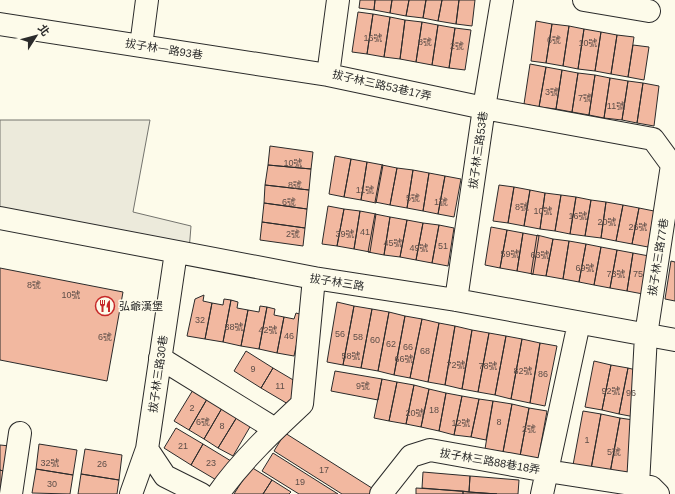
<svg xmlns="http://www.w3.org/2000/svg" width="675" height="494" font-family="Helvetica,'Noto Sans TC',sans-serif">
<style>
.parking{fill:#eceadb;stroke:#74746e}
.building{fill:#f2b8a0;stroke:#2b2b2b}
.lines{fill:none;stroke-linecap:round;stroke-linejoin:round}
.minor-casing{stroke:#2b2b2b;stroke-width:24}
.minor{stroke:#fdfbea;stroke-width:22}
.labels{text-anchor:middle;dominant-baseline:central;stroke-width:3;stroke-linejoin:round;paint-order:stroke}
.number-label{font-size:9px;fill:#5d4e48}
.street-label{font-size:11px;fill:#2b2b2b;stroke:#fdfbea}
.poi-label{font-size:11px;fill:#2b2b2b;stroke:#fdfbea;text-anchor:start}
</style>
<rect width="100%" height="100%" fill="#fdfbea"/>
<path class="parking" d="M 0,120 L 150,120 L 133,212 L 191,226 L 189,251 L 0,227 Z"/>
<path class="building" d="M 360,0 L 375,0 L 374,10 L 359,8 Z
M 375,0 L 392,0 L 390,13 L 374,10 Z
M 392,0 L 409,0 L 406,16 L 390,13 Z
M 409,0 L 426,0 L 423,18 L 406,16 Z
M 426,0 L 442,0 L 438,21 L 423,18 Z
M 442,0 L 459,0 L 456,24 L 438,21 Z
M 459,0 L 475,0 L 472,26 L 456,24 Z
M 358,12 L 373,14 L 367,54 L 352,52 Z
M 373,14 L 390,17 L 384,57 L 367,54 Z
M 390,17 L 405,20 L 400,59 L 384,57 Z
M 405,20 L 422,22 L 416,62 L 400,59 Z
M 536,21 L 552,24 L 546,63 L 531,61 Z
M 422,22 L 438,25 L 432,65 L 416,62 Z
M 552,24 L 569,26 L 563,66 L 546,63 Z
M 438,25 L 455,28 L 449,68 L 432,65 Z
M 569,26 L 584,29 L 578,69 L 563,66 Z
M 455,28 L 471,30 L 465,70 L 449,68 Z
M 584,29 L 601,32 L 595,71 L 578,69 Z
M 601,32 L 617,35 L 611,74 L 595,71 Z
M 617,35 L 634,37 L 628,77 L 611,74 Z
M 633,45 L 649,47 L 644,80 L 628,77 Z
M 530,64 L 546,67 L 539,107 L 524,104 Z
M 546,67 L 562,70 L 556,109 L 539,107 Z
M 562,70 L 578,73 L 572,112 L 556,109 Z
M 578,73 L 595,75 L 589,115 L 572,112 Z
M 595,75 L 610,78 L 604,118 L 589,115 Z
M 610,78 L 628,81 L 622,120 L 604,118 Z
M 628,81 L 643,83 L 637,123 L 622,120 Z
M 643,83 L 659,86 L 654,126 L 637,123 Z
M 270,146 L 313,152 L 311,169 L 268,165 Z
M 335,156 L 351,159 L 344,197 L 329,194 Z
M 351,159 L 367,162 L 361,200 L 344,197 Z
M 367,162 L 383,165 L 376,203 L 361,200 Z
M 268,165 L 311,169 L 309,190 L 265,185 Z
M 382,165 L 397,168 L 390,205 L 375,202 Z
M 397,168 L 413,170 L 407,208 L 390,205 Z
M 413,170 L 429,173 L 423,211 L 407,208 Z
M 429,173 L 445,176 L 438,214 L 423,211 Z
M 445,176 L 461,179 L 454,217 L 438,214 Z
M 265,185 L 309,190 L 307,209 L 264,203 Z
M 499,185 L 514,187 L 508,223 L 493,221 Z
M 514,187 L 530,190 L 524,226 L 508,223 Z
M 530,190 L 545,193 L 540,229 L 524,226 Z
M 545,193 L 561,195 L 555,231 L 540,229 Z
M 561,195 L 576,197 L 570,234 L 555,231 Z
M 576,197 L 591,200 L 585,236 L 570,234 Z
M 591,200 L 606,202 L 601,238 L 585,236 Z
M 606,202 L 623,205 L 616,241 L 601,238 Z
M 264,203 L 307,209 L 305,228 L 262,222 Z
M 623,205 L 639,208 L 632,244 L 616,241 Z
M 328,206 L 344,209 L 337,246 L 322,244 Z
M 639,208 L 654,211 L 648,247 L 632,244 Z
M 344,209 L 360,211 L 354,249 L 337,246 Z
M 360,211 L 376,214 L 370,252 L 354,249 Z
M 375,214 L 390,217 L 384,255 L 368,252 Z
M 390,217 L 407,220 L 400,257 L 384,255 Z
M 407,220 L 423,223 L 416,260 L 400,257 Z
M 262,222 L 305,228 L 303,246 L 260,240 Z
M 423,223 L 439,225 L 432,263 L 416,260 Z
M 439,225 L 454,228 L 448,266 L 432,263 Z
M 491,227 L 507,230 L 500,268 L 485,265 Z
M 507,230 L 523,233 L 517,271 L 500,268 Z
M 523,233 L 539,236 L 533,274 L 517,271 Z
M 537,235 L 553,239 L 546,276 L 531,274 Z
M 553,239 L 569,241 L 563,279 L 546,276 Z
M 569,241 L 586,244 L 579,282 L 563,279 Z
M 586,244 L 601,247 L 594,285 L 579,282 Z
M 601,247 L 617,250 L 610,288 L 594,285 Z
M 617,250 L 633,253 L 627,291 L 610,288 Z
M 633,253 L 649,256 L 643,294 L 627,291 Z
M 671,261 L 675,262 L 675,301 L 665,299 Z
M 0,268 L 123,292 L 107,381 L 0,360 Z
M 204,295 L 203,301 L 212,303 L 205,339 L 187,336 L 195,299 Z
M 224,299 L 231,300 L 223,342 L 205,339 L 212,303 L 223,305 Z
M 231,300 L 238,302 L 237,308 L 248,310 L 241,346 L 223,342 Z
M 337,302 L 354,306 L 343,365 L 327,362 Z
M 260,306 L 267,307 L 259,349 L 241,346 L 248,310 L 259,312 Z
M 354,306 L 372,309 L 361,368 L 343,365 Z
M 267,307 L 275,309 L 274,315 L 284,317 L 277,353 L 259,349 Z
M 372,309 L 389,312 L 378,371 L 361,368 Z
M 389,312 L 405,316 L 394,375 L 378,371 Z
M 296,313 L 303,315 L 294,356 L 277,353 L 284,317 L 294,319 Z
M 405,316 L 422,319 L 410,378 L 394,375 Z
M 422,319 L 439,323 L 428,382 L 410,378 Z
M 439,323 L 455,326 L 445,385 L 428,382 Z
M 455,326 L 472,330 L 462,389 L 445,385 Z
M 472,330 L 489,333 L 478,392 L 462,389 Z
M 489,333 L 506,336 L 495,395 L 478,392 Z
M 506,336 L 522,339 L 511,399 L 495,395 Z
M 522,339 L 540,343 L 530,403 L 511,399 Z
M 540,343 L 557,346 L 545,406 L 530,403 Z
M 246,351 L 273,368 L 261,388 L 234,371 Z
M 594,361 L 611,365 L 602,410 L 585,407 Z
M 611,365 L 628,368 L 619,414 L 602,410 Z
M 273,368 L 300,384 L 288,404 L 261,388 Z
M 628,368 L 644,372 L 635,417 L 619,414 Z
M 335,371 L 382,379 L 378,400 L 331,391 Z
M 382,379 L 397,382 L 389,421 L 374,418 Z
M 397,382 L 414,385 L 406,424 L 389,421 Z
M 196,385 L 210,394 L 189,430 L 174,421 Z
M 414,385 L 429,389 L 421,427 L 406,424 Z
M 429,389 L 446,393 L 439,431 L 421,427 Z
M 446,393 L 462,396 L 454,435 L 439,431 Z
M 210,394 L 225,403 L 204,439 L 189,430 Z
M 462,396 L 479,399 L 471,437 L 454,435 Z
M 479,399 L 493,401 L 486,440 L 471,437 Z
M 493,401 L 512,404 L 503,452 L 485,449 Z
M 225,403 L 240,412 L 218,448 L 204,439 Z
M 512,404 L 529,408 L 520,456 L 503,452 Z
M 529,408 L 547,411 L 538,460 L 520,456 Z
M 583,411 L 601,414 L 591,469 L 573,465 Z
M 240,412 L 254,420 L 233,456 L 218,448 Z
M 601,414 L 620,418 L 610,473 L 591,469 Z
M 620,418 L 640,421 L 630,477 L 610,473 Z
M 176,428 L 203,444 L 191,465 L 164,448 Z
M 285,433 L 375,490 L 372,494 L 342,494 L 274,451 Z
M 39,444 L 77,450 L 73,475 L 36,469 Z
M 203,444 L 231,461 L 218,481 L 191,465 Z
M 0,445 L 10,446 L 6,472 L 0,470 Z
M 85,449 L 122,455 L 119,480 L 81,474 Z
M 273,453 L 338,494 L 299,494 L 262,471 Z
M 251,467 L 272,480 L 263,494 L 234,494 Z
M 36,469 L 73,475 L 70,494 L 32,493 Z
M 0,470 L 6,472 L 3,494 L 0,494 Z
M 423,472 L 470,476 L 469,492 L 422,488 Z
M 81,474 L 119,480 L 117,494 L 78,494 Z
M 470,476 L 519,480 L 518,494 L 497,494 L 469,492 Z
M 272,480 L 291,492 L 289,494 L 263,494 Z
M 416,488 L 463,491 L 463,494 L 416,494 Z
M 463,491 L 469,492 L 497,494 L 463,494 Z"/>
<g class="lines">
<g class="minor-casing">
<path id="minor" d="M 338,0 L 328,75 L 484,108 L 653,139 L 672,165 L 646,335 L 638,485
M 584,0 L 649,11
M 0,24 L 328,75
M 141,46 L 147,0
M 0,218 L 314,278 L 456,300 L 675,340
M 456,300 L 484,108 L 502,0
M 160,358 L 275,429
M 147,449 L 165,476 L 201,494
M 11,494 L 20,433
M 131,494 L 147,449 L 176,252
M 218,494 C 242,460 272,432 302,404 L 314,278
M 381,494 L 411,456 L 430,450 L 547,471 L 651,487 L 658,494
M 542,494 L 579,323"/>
</g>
<use href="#minor" class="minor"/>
</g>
<defs>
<g id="restaurant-ring" transform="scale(1)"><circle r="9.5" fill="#fdfbea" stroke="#c62828" stroke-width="1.5"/><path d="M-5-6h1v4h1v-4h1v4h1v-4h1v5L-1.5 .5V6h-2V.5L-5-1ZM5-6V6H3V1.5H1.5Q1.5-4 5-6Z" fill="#c62828"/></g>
</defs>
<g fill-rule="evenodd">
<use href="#restaurant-ring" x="105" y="306"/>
</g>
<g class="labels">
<g class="number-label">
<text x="373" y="38">16號</text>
<text x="554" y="40">6號</text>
<text x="425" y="42">8號</text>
<text x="588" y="43">10號</text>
<text x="457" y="46">2號</text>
<text x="552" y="92">3號</text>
<text x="585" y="98">7號</text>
<text x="616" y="106">11號</text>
<text x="293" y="163">10號</text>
<text x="295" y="185">8號</text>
<text x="365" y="190">11號</text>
<text x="413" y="198">5號</text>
<text x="289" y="202">6號</text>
<text x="441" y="202">1號</text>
<text x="522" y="207">8號</text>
<text x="543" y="211">10號</text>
<text x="578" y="216">16號</text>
<text x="607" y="222">20號</text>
<text x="638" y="227">26號</text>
<text x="365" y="232">41</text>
<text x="293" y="234">2號</text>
<text x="345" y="234">39號</text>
<text x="393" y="243">45號</text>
<text x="443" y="246">51</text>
<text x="419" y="248">49號</text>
<text x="510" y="254">59號</text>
<text x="540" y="255">63號</text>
<text x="585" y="268">69號</text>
<text x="616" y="274">73號</text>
<text x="638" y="274">75</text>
<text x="34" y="285">8號</text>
<text x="71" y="295">10號</text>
<text x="200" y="320">32</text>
<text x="234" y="327">38號</text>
<text x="268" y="330">42號</text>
<text x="340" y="334">56</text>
<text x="289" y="336">46</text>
<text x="105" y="337">6號</text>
<text x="358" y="337">58</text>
<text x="375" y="340">60</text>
<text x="391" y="344">62</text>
<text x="408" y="347">66</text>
<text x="425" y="351">68</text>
<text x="351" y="356">58號</text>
<text x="404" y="359">66號</text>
<text x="456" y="365">72號</text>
<text x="488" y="366">78號</text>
<text x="253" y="369">9</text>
<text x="523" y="371">82號</text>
<text x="543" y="374">86</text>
<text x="280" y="386">11</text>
<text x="363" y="386">9號</text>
<text x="611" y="391">92號</text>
<text x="631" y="393">96</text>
<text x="192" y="408">2</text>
<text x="434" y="410">18</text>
<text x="415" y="413">20號</text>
<text x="203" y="422">6號</text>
<text x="499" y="422">8</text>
<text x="461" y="423">12號</text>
<text x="222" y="426">8</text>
<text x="529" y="429">2號</text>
<text x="587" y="440">1</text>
<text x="183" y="446">21</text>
<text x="614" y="452">5號</text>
<text x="50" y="463">32號</text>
<text x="211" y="463">23</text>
<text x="102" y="464">26</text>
<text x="324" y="470">17</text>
<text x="300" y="482">19</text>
<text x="52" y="484">30</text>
</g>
<g class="street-label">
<text transform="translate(164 49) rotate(9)">拔子林一路93巷</text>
<text transform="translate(382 85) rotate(13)">拔子林三路53巷17弄</text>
<text transform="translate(478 150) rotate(-82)">拔子林三路53巷</text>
<text transform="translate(658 257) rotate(-81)">拔子林三路77巷</text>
<text transform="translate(337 282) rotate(9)">拔子林三路</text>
<text transform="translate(158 374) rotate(-82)">拔子林三路30巷</text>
<text transform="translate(490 461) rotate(10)">拔子林三路88巷18弄</text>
</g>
<g class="poi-label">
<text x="119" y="306">弘爺漢堡</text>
</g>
</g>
<g transform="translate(36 36) rotate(54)" stroke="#fdfbea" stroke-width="3" paint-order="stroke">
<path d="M0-3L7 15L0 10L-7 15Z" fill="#2b2b2b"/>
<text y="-6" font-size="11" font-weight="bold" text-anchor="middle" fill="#2b2b2b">北</text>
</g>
</svg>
